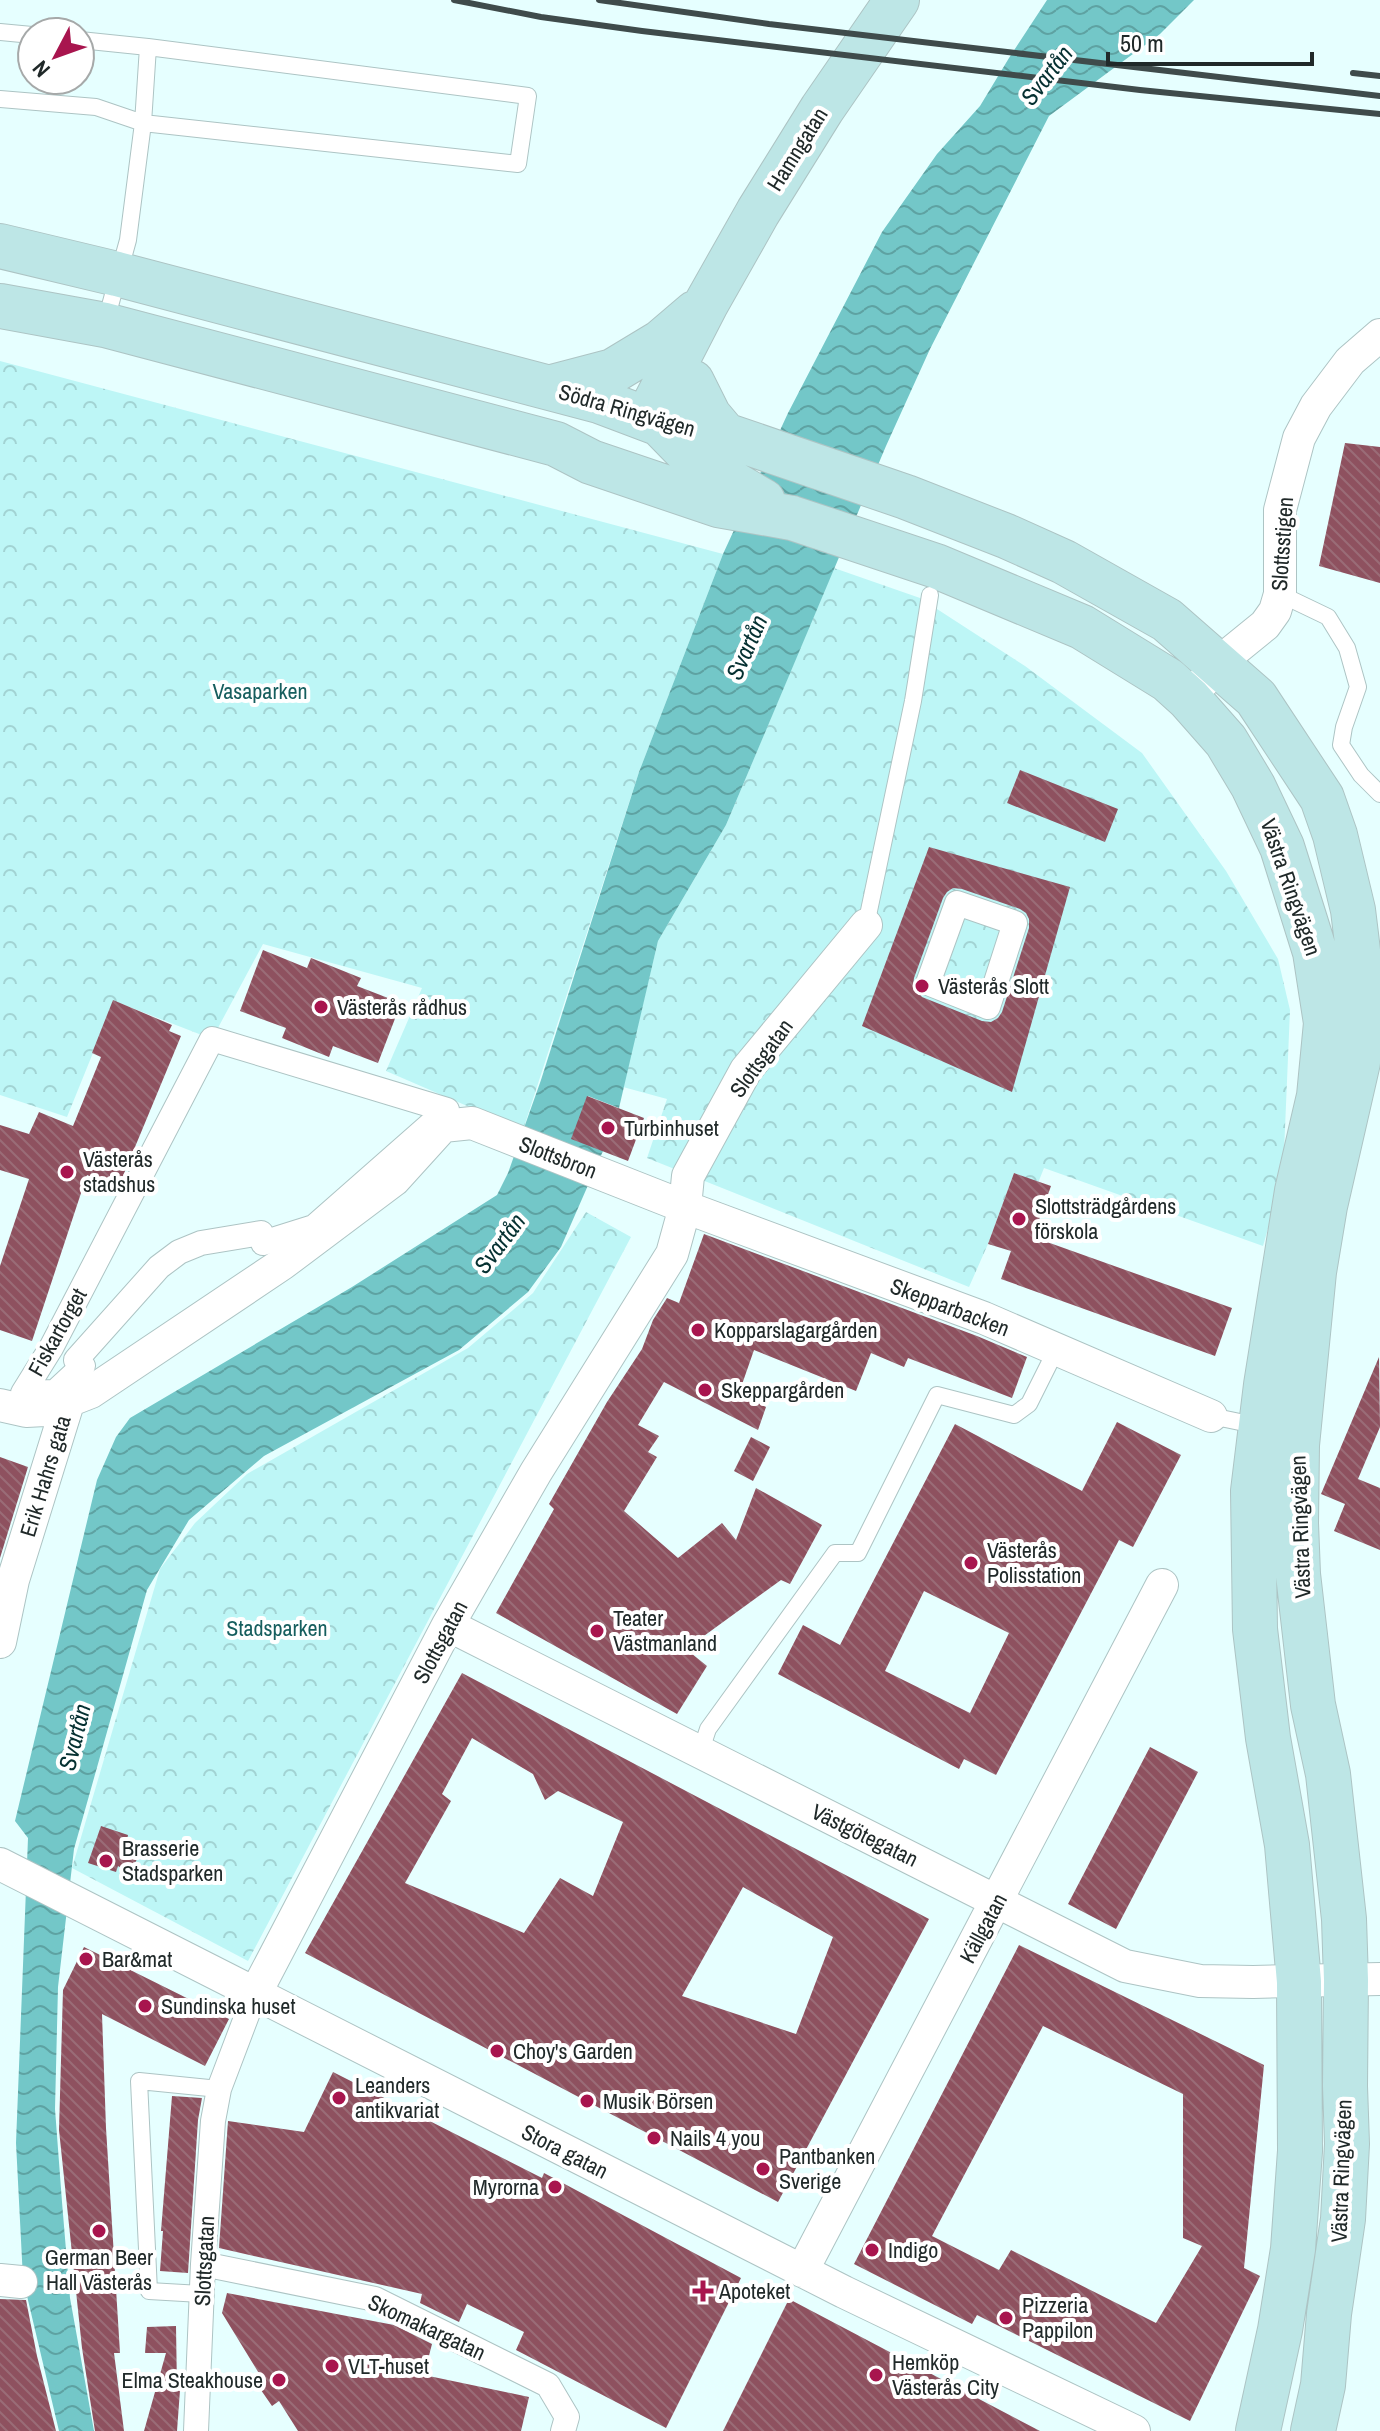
<svg xmlns="http://www.w3.org/2000/svg" width="1380" height="2431" font-family="'Archivo Narrow',sans-serif">
<style>
.park{fill:url(#park-crowns)}
.water{fill:url(#water-waves)}
.building{fill:url(#building-back-hatch);fill-rule:evenodd}
.lines{fill:none;stroke-linecap:round;stroke-linejoin:round}
.service-casing{stroke:#adc4c4;stroke-width:18}
.pedestrian-casing{stroke:#adc4c4;stroke-width:26}
.minor-casing{stroke:#adc4c4;stroke-width:34}
.secondary-casing{stroke:#adc4c4;stroke-width:46}
.service{stroke:#fff;stroke-width:16}
.pedestrian{stroke:#fff;stroke-width:24}
.minor{stroke:#fff;stroke-width:32}
.secondary{stroke:#bde6e6;stroke-width:44}
.rail{stroke:#3f4b4b;stroke-width:6}
.poi-dot{fill:#a8154e;stroke:#fff;stroke-width:3}
.labels{text-anchor:middle;dominant-baseline:central;stroke-width:8;stroke-linejoin:round;paint-order:stroke}
.street-label{font-size:22px;fill:#202929;stroke:#fff}
.park-label{font-size:22px;fill:#165e5e;stroke:#fff}
.poi-label{font-size:22px;fill:#202929;stroke:#fff;text-anchor:start}
.water-label{font-size:24px;font-style:italic;fill:#053031;stroke:#fff}
</style>
<defs>
<pattern id="park-crowns" width="20" height="18" patternUnits="userSpaceOnUse" patternTransform="scale(2)"><rect width="20" height="18" fill="#bdf6f6"/><path d="M2 6a3 3 0 1 1 6 0M12 15a3 3 0 1 1 6 0" fill="none" stroke="#a2d3d3"/></pattern>
<pattern id="water-waves" width="16" height="10" patternUnits="userSpaceOnUse" patternTransform="scale(2)"><rect width="16" height="10" fill="#73c7c8"/><path d="M0 5q4-4 8 0t8 0" fill="none" stroke="#5ea2a2"/></pattern>
<pattern id="building-back-hatch" width="6" height="6" patternUnits="userSpaceOnUse" patternTransform="scale(2)"><rect width="6" height="6" fill="#8e515f"/><path d="M-1 5l2 2M0 0l6 6M5-1l2 2" fill="none" stroke="#9a6c77"/></pattern>
</defs>
<rect width="100%" height="100%" fill="#e6ffff"/>
<path class="park" d="M 0,361 L 723,554 L 639,772 L 523,1130 L 386,1071 L 422,988 L 263,944 L 212,1039 L 114,1001 L 67,1117 L 0,1095 Z
M 834,568 L 920,598 L 1025,666 L 1142,753 L 1226,871 L 1278,959 L 1290,1010 L 1283,1176 L 1263,1246 L 1044,1168 L 1038,1183 L 1014,1173 L 988,1244 L 969,1287 L 647,1158 L 667,1099 L 623,1087 L 658,941 L 726,825 Z
M 586,1212 L 631,1237 L 248,1961 L 72,1868 L 160,1569 L 195,1523 L 247,1474 L 468,1348 L 533,1293 Z"/>
<path class="water" d="M 1047,0 L 1194,0 L 1160,34 L 1049,116 L 930,349 L 886,446 L 726,825 L 658,941 L 619,1108 L 588,1096 L 603,1151 L 561,1247 L 528,1292 L 459,1350 L 264,1456 L 189,1520 L 147,1590 L 74,1849 L 58,1987 L 55,2109 L 62,2202 L 70,2298 L 94,2431 L 59,2431 L 23,2279 L 16,2143 L 28,1838 L 15,1821 L 97,1480 L 116,1437 L 130,1418 L 352,1287 L 497,1195 L 508,1173 L 541,1080 L 639,772 L 723,554 L 788,413 L 882,232 L 937,154 L 980,106 L 1009,58 Z"/>
<path class="building" d="M 1345,443 L 1380,447 L 1380,583 L 1319,566 Z
M 1020,770 L 1118,809 L 1105,842 L 1007,803 Z
M 929,847 L 1070,887 L 1012,1092 L 862,1026 ZM 953,888 L 962,889 L 1020,909 L 1026,913 L 1029,919 L 1029,928 L 1002,1012 L 998,1018 L 991,1022 L 982,1021 L 922,997 L 913,986 L 914,978 L 943,898 L 947,892 Z
M 263,950 L 307,968 L 311,958 L 361,978 L 357,986 L 401,1003 L 378,1063 L 333,1046 L 329,1057 L 282,1038 L 286,1028 L 240,1011 Z
M 113,1000 L 172,1025 L 169,1031 L 181,1036 L 118,1188 L 87,1175 L 32,1341 L 0,1330 L 0,1266 L 29,1179 L 0,1170 L 0,1125 L 29,1134 L 39,1112 L 73,1126 L 101,1057 L 92,1053 Z
M 587,1096 L 644,1118 L 628,1161 L 571,1139 Z
M 1014,1173 L 1051,1186 L 1033,1237 L 1232,1308 L 1215,1356 L 1001,1279 L 1011,1251 L 988,1244 Z
M 704,1234 L 977,1336 L 1027,1357 L 1012,1398 L 908,1358 L 904,1367 L 871,1353 L 856,1391 L 754,1350 L 739,1393 L 766,1407 L 758,1430 L 664,1382 L 638,1425 L 659,1436 L 648,1452 L 657,1457 L 624,1511 L 678,1558 L 722,1523 L 736,1540 L 756,1488 L 822,1525 L 790,1584 L 781,1580 L 686,1649 L 707,1666 L 677,1714 L 496,1613 L 554,1509 L 549,1504 L 607,1402 L 642,1349 L 653,1320 L 667,1298 L 679,1303 Z
M 1379,1357 L 1380,1427 L 1358,1479 L 1380,1488 L 1380,1550 L 1334,1531 L 1345,1504 L 1321,1494 Z
M 1117,1422 L 1181,1455 L 1133,1547 L 1119,1540 L 996,1775 L 964,1759 L 959,1769 L 778,1674 L 803,1625 L 840,1645 L 955,1424 L 1082,1491 ZM 924,1591 L 1009,1633 L 970,1713 L 885,1671 Z
M 751,1437 L 770,1447 L 753,1481 L 734,1471 Z
M 0,1457 L 28,1467 L 0,1558 Z
M 462,1673 L 929,1919 L 778,2202 L 305,1953 ZM 472,1738 L 533,1774 L 545,1800 L 558,1791 L 623,1822 L 593,1896 L 560,1878 L 524,1933 L 405,1883 L 451,1801 L 442,1794 ZM 743,1887 L 833,1937 L 796,2034 L 682,1996 Z
M 1150,1747 L 1198,1772 L 1116,1929 L 1068,1904 Z
M 101,1826 L 128,1835 L 127,1840 L 143,1849 L 129,1873 L 118,1866 L 116,1872 L 88,1863 Z
M 1019,1945 L 1264,2065 L 1244,2268 L 1260,2276 L 1190,2421 L 977,2315 L 972,2324 L 854,2264 ZM 1043,2026 L 1183,2094 L 1183,2238 L 1202,2246 L 1156,2323 L 1011,2250 L 999,2270 L 932,2236 Z
M 84,1947 L 229,2019 L 205,2066 L 102,2014 L 106,2128 L 120,2353 L 114,2353 L 124,2431 L 95,2431 L 82,2348 L 59,2130 L 63,1990 Z
M 333,2072 L 542,2178 L 544,2173 L 741,2278 L 666,2428 L 516,2350 L 524,2332 L 467,2304 L 459,2322 L 420,2303 L 422,2294 L 219,2248 L 228,2121 L 304,2132 Z
M 172,2096 L 202,2098 L 198,2120 L 188,2273 L 160,2271 L 163,2231 L 161,2231 Z
M 227,2293 L 394,2325 L 432,2344 L 424,2375 L 529,2397 L 521,2431 L 298,2431 L 279,2401 L 272,2406 L 254,2380 L 260,2375 L 222,2313 Z
M 0,2299 L 26,2300 L 37,2356 L 56,2431 L 0,2431 Z
M 789,2299 L 1040,2431 L 723,2431 Z
M 176,2326 L 177,2390 L 180,2390 L 177,2431 L 144,2431 L 166,2353 L 145,2353 L 147,2327 Z"/>
<g class="lines">
<g class="service-casing">
<path id="service" d="M 0,32 L 32,35
M 80,40 L 148,47 L 143,123 L 128,240 L 105,324
M 0,99 L 96,107 L 143,123 L 518,164 L 528,96 L 148,47
M 1280,594 L 1328,617 L 1347,648 L 1358,687 L 1344,727 L 1341,745 L 1361,775 L 1380,794
M 866,925 L 913,701 L 930,595
M 1211,1416 L 1259,1426
M 700,1753 L 708,1729 L 835,1553 L 858,1553 L 937,1395 L 1014,1415 L 1029,1404 L 1056,1350
M 201,2294 L 149,2291 L 139,2081 L 219,2089"/>
</g>
<g class="pedestrian-casing">
<path id="pedestrian" d="M 957,903 L 1015,923 L 988,1007 L 928,983 Z
M 212,1039 L 447,1110 L 314,1227 L 263,1243 L 261,1233 L 201,1243 L 179,1252 L 159,1267 L 76,1360 L 83,1366 L 55,1392 L 23,1393 L 51,1348 Z
M 203,2264 L 375,2299 L 548,2385 L 567,2417 L 563,2431
M 196,2431 L 203,2264 L 213,2121 L 219,2089 L 255,1994"/>
</g>
<g class="minor-casing">
<path id="minor" d="M 1204,681 L 1217,664 L 1265,625 L 1275,611 L 1280,594 L 1280,510 L 1299,438 L 1316,406 L 1350,361 L 1380,335
M 0,1405 L 26,1411 L 45,1410 L 91,1392 L 282,1264 L 394,1180 L 443,1126 L 472,1123 L 685,1207 L 984,1318 L 1211,1416
M 448,1625 L 1125,1966 L 1200,1981 L 1253,1982 L 1380,1979
M 0,1642 L 13,1580 L 68,1403
M 0,1864 L 844,2292 L 1134,2431
M 255,1994 L 448,1625 L 536,1472 L 672,1254 L 685,1207 L 688,1176 L 746,1070 L 866,925
M 802,2271 L 1162,1585
M 0,2280 L 21,2282"/>
</g>
<g class="secondary-casing">
<path id="secondary" d="M 0,246 L 117,274 L 599,401 L 660,424 L 725,435 L 906,497 L 1006,536 L 1064,562 L 1167,620 L 1256,698 L 1322,798 L 1335,835 L 1353,910 L 1364,1000 L 1358,1062 L 1325,1206 L 1314,1272 L 1297,1445 L 1296,1523 L 1298,1574 L 1313,1705 L 1328,1774 L 1344,1919 L 1346,1980 L 1345,2086 L 1347,2144 L 1343,2219 L 1329,2314 L 1323,2385 L 1313,2431
M 0,306 L 105,325 L 556,444 L 591,462 L 718,505 L 792,518 L 936,566 L 1082,627 L 1168,680 L 1189,699 L 1226,741 L 1253,786 L 1282,847 L 1315,952 L 1326,1023 L 1319,1096 L 1297,1191 L 1266,1385 L 1253,1491 L 1255,1629 L 1268,1738 L 1287,1845 L 1299,1982 L 1300,2151 L 1293,2249 L 1280,2330 L 1258,2431
M 692,382 L 709,416 L 725,435
M 552,387 L 613,371 L 661,342 L 695,313
M 660,424 L 656,401 L 706,304 L 758,212 L 822,109 L 897,0
M 660,424 L 698,463 L 763,501"/>
</g>
<use href="#service" class="service"/>
<use href="#pedestrian" class="pedestrian"/>
<use href="#minor" class="minor"/>
<use href="#secondary" class="secondary"/>
<path class="rail" d="M 454,0 L 541,17 L 642,31 L 1140,90 L 1380,114
M 599,0 L 769,24 L 1380,96
M 1353,73 L 1380,76"/>
</g>
<g class="poi-dot">
<circle cx="922" cy="986" r="8"/>
<circle cx="321" cy="1007" r="8"/>
<circle cx="608" cy="1128" r="8"/>
<circle cx="67" cy="1172" r="8"/>
<circle cx="1019" cy="1219" r="8"/>
<circle cx="698" cy="1330" r="8"/>
<circle cx="705" cy="1390" r="8"/>
<circle cx="971" cy="1563" r="8"/>
<circle cx="597" cy="1631" r="8"/>
<circle cx="106" cy="1861" r="8"/>
<circle cx="86" cy="1959" r="8"/>
<circle cx="145" cy="2006" r="8"/>
<circle cx="497" cy="2051" r="8"/>
<circle cx="339" cy="2098" r="8"/>
<circle cx="587" cy="2101" r="8"/>
<circle cx="654" cy="2138" r="8"/>
<circle cx="763" cy="2169" r="8"/>
<circle cx="555" cy="2187" r="8"/>
<circle cx="99" cy="2231" r="8"/>
<circle cx="872" cy="2250" r="8"/>
<path d="M699 2279h8v8h8v8h-8v8h-8v-8h-8v-8h8z"/>
<circle cx="1006" cy="2318" r="8"/>
<circle cx="332" cy="2366" r="8"/>
<circle cx="876" cy="2375" r="8"/>
<circle cx="279" cy="2380" r="8"/>
</g>
<g class="labels">
<g class="street-label">
<text transform="translate(797 149) rotate(-58)">Hamngatan</text>
<text transform="translate(627 410) rotate(16)">Södra Ringvägen</text>
<text transform="translate(1282 544) rotate(-86)">Slottsstigen</text>
<text transform="translate(1291 887) rotate(71)">Västra Ringvägen</text>
<text transform="translate(761 1058) rotate(-54)">Slottsgatan</text>
<text transform="translate(558 1157) rotate(21)">Slottsbron</text>
<text transform="translate(950 1307) rotate(21)">Skepparbacken</text>
<text transform="translate(57 1332) rotate(-61)">Fiskartorget</text>
<text transform="translate(45 1476) rotate(-73)">Erik Hahrs gata</text>
<text transform="translate(1300 1527) rotate(-92)">Västra Ringvägen</text>
<text transform="translate(440 1642) rotate(-62)">Slottsgatan</text>
<text transform="translate(865 1835) rotate(26)">Västgötegatan</text>
<text transform="translate(983 1928) rotate(-62)">Källgatan</text>
<text transform="translate(565 2151) rotate(27)">Stora gatan</text>
<text transform="translate(1341 2171) rotate(-88)">Västra Ringvägen</text>
<text transform="translate(204 2261) rotate(-87)">Slottsgatan</text>
<text transform="translate(427 2327) rotate(25)">Skomakargatan</text>
</g>
<g class="park-label">
<text x="260" y="691">Vasaparken</text>
<text x="277" y="1628">Stadsparken</text>
</g>
<g class="poi-label">
<text x="938" y="986">Västerås Slott</text>
<text x="337" y="1007">Västerås rådhus</text>
<text x="624" y="1128">Turbinhuset</text>
<text x="83" y="1159">Västerås<tspan x="83" dy="25">stadshus</tspan></text>
<text x="1035" y="1206">Slottsträdgårdens<tspan x="1035" dy="25">förskola</tspan></text>
<text x="714" y="1330">Kopparslagargården</text>
<text x="721" y="1390">Skeppargården</text>
<text x="987" y="1550">Västerås<tspan x="987" dy="25">Polisstation</tspan></text>
<text x="613" y="1618">Teater<tspan x="613" dy="25">Västmanland</tspan></text>
<text x="122" y="1848">Brasserie<tspan x="122" dy="25">Stadsparken</tspan></text>
<text x="102" y="1959">Bar&amp;mat</text>
<text x="161" y="2006">Sundinska huset</text>
<text x="513" y="2051">Choy's Garden</text>
<text x="355" y="2085">Leanders<tspan x="355" dy="25">antikvariat</tspan></text>
<text x="603" y="2101">Musik Börsen</text>
<text x="670" y="2138">Nails 4 you</text>
<text x="779" y="2156">Pantbanken<tspan x="779" dy="25">Sverige</tspan></text>
<text x="539" y="2187" text-anchor="end">Myrorna</text>
<text x="888" y="2250">Indigo</text>
<text x="99" y="2257" text-anchor="middle">German Beer<tspan x="99" dy="25">Hall Västerås</tspan></text>
<text x="719" y="2291">Apoteket</text>
<text x="1022" y="2305">Pizzeria<tspan x="1022" dy="25">Pappilon</tspan></text>
<text x="892" y="2362">Hemköp<tspan x="892" dy="25">Västerås City</tspan></text>
<text x="348" y="2366">VLT-huset</text>
<text x="263" y="2380" text-anchor="end">Elma Steakhouse</text>
</g>
<g class="water-label">
<text transform="translate(1046 75) rotate(-52)">Svartån</text>
<text transform="translate(746 647) rotate(-66)">Svartån</text>
<text transform="translate(499 1243) rotate(-53)">Svartån</text>
<text transform="translate(74 1737) rotate(-76)">Svartån</text>
</g>
</g>
<g transform="translate(56 56) rotate(229)"><circle r="38" fill="#ffffff" stroke="#a6a9a9" stroke-width="2"/>
<path d="M0-6L14 30L0 20L-14 30Z" fill="#a8154e"/>
<text y="-12" font-size="22" font-weight="bold" text-anchor="middle" fill="#202929">N</text>
</g>
<path d="M1108 52v12h204v-12" fill="none" stroke="#202929" stroke-width="4"/>
<text x="1120" y="52" font-size="24" fill="#202929" stroke="#ffffff" stroke-width="6" paint-order="stroke">50 m</text>
</svg>
